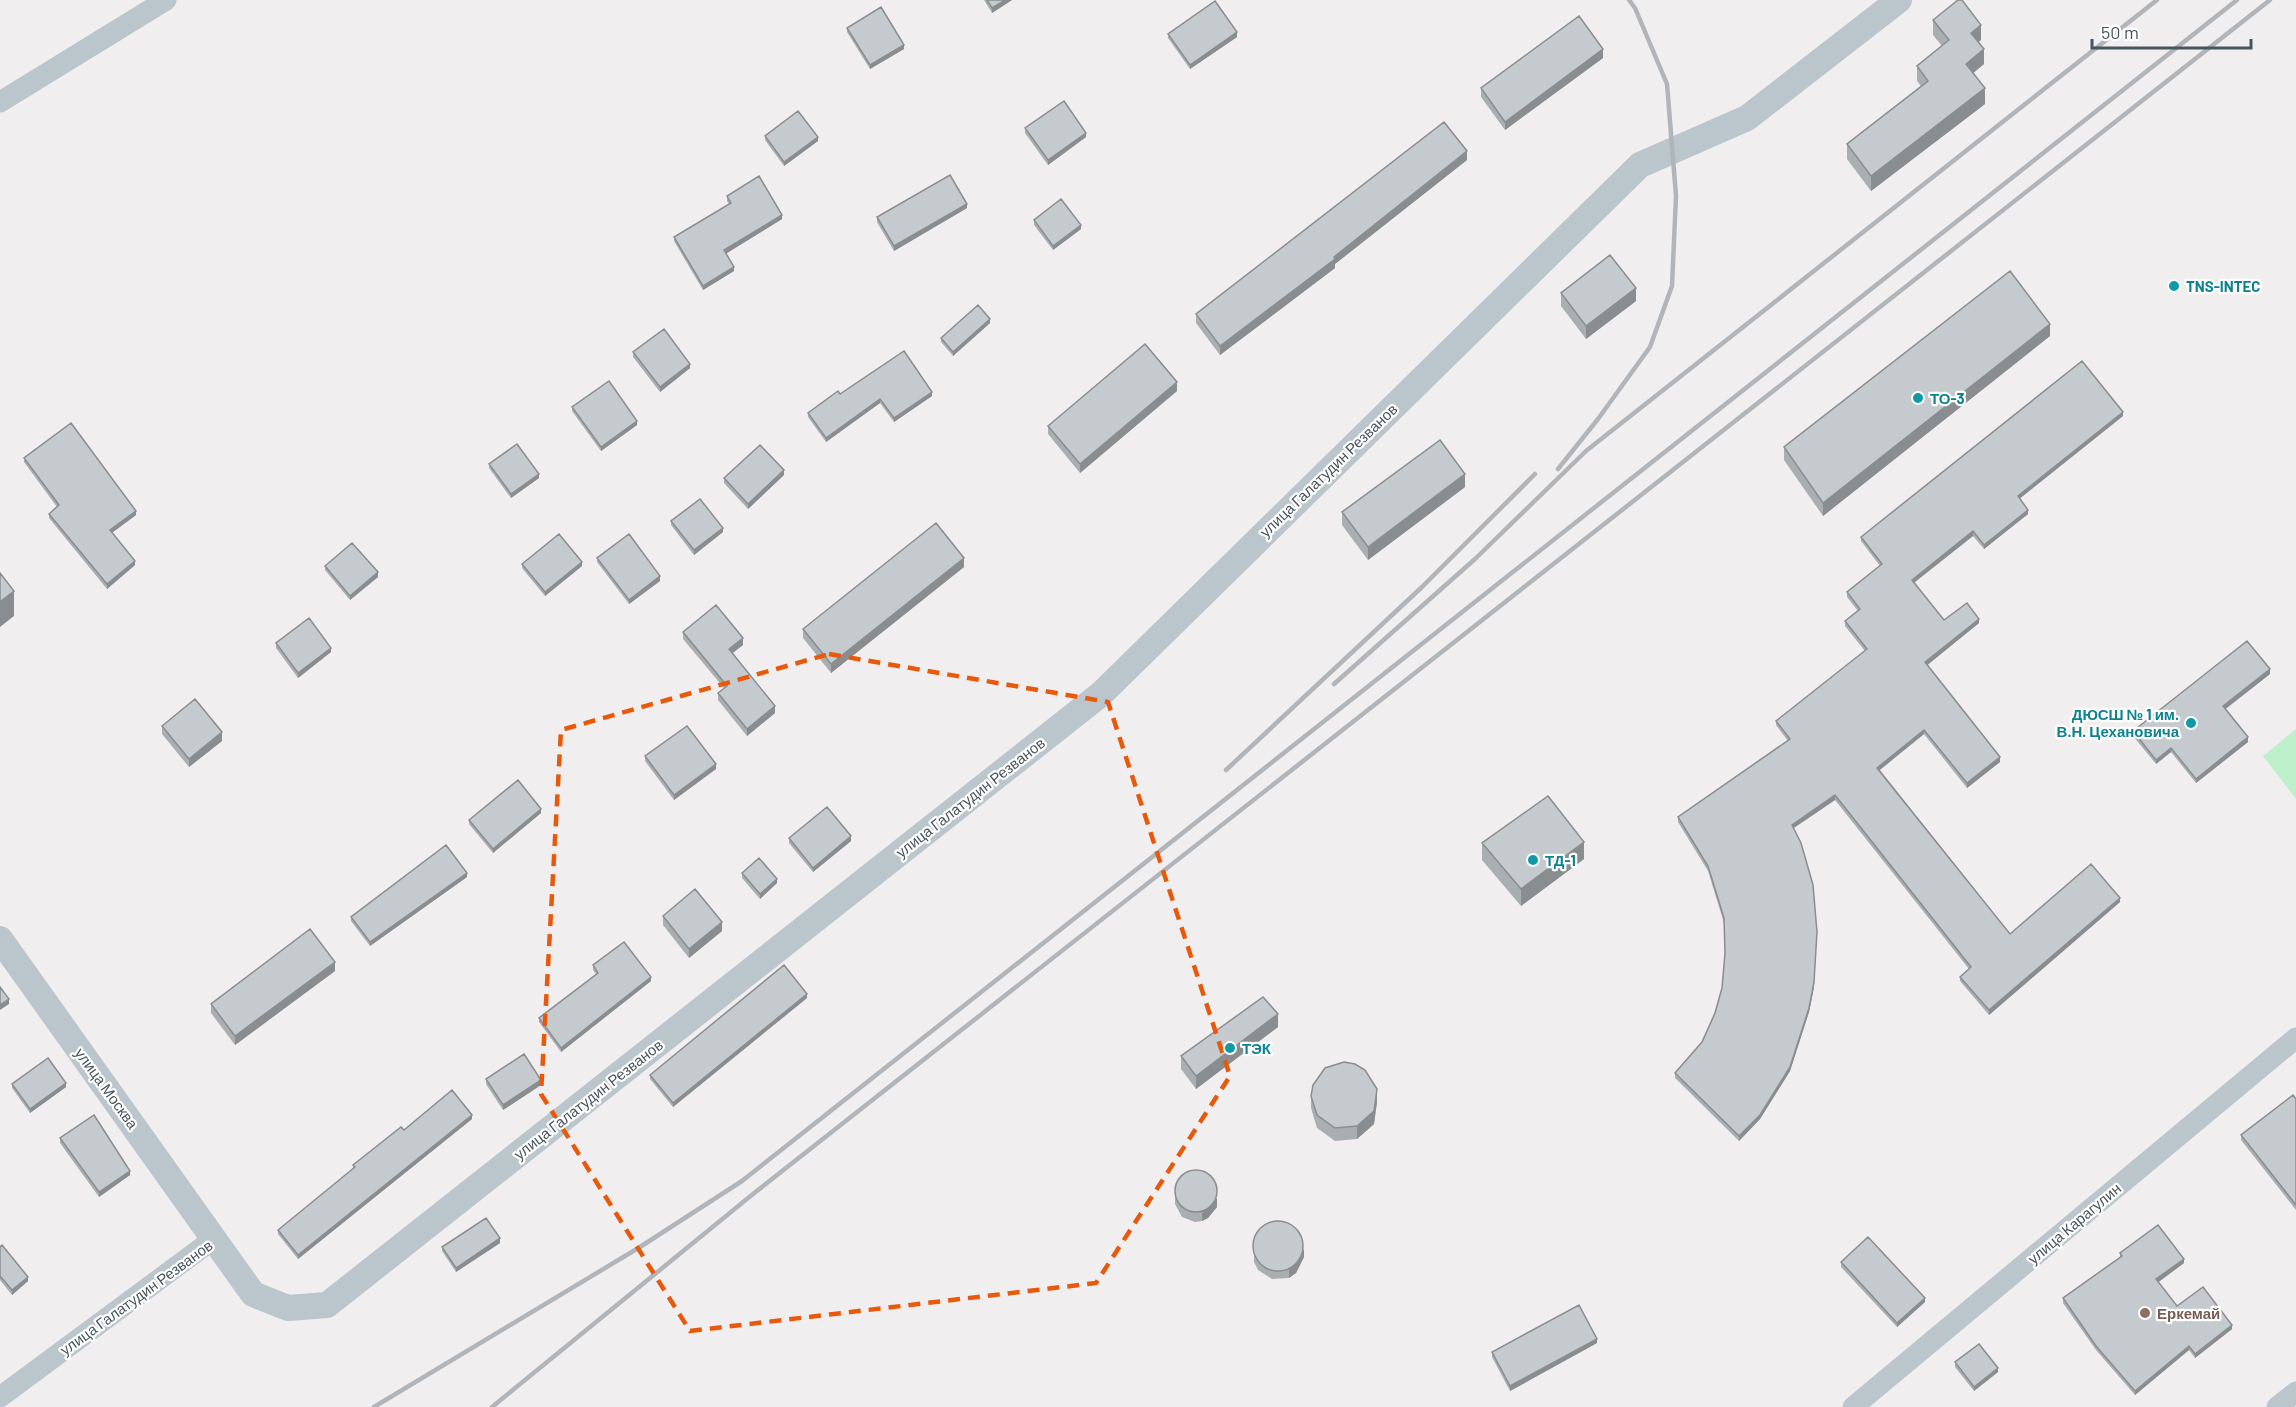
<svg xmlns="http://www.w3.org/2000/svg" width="2296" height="1407" font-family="Barlow,sans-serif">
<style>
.green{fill:#bdefca}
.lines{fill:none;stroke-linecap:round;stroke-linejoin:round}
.minor{stroke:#bac5cc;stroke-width:21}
.tertiary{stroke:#bac5cc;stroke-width:26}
.rail{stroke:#b1b5b9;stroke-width:4.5}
.wall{fill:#a9aeb1}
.shaded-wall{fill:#8a8d90}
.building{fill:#c5cace;stroke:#8a8d90;stroke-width:1.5}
.marked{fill:none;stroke:#e8590c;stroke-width:4.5;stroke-dasharray:12 8;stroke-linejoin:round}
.culture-dot{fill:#0f9aa8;stroke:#fff;stroke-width:2}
.education-dot{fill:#8d6e63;stroke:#fff;stroke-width:2}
.labels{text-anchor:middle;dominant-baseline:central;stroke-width:4.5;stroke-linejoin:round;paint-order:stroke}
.culture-label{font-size:15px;font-weight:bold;fill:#0d838f;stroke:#fff;text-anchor:start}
.street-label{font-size:15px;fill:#47555c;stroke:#fff}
.education-label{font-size:15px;font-weight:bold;fill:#785e54;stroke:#fff;text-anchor:start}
</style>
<rect width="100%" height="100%" fill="#f1eeef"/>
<path class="green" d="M 2296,729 L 2296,799 L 2263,756 Z"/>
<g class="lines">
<path class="minor" d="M 0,102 L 166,0
M 0,1397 L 215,1238
M 1853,1407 L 2296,1038
M 2277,1407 L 2296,1392"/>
<path class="tertiary" d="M 0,939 L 253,1294 L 288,1308 L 327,1305 L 1101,694 L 1640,165 L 1747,118 L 1899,0"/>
<path class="rail" d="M 1558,469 L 1598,419 L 1650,347 L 1672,286 L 1676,196 L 1667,84 L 1635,8 L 1629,0
M 1334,684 L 1475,559 L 1586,451 L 2157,0
M 1226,770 L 1422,587 L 1535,474
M 374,1407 L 640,1247 L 742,1181 L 2237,0
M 492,1407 L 753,1194 L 2270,0"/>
</g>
<path class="wall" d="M 984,0 L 1012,0 L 992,13 Z
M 1933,20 L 1981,40 L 1978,42 L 1984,64 L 1973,73 L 1985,104 L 1871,191 L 1847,159 L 1847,144 L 1921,86 L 1917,81 L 1917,66 L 1942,46 L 1933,35 Z
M 847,28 L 904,49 L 870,69 L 847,32 Z
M 1168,34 L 1237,37 L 1190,69 L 1168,38 Z
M 1603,58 L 1505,130 L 1481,97 L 1481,88 Z
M 1025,128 L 1086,137 L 1048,165 L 1025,133 Z
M 765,136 L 818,141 L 784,166 L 765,140 Z
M 1467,160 L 1335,264 L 1335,268 L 1220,355 L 1196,323 L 1196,314 Z
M 727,196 L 782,219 L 726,253 L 734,271 L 703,290 L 674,241 L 674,237 L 729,204 L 727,201 Z
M 967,208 L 894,251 L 877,222 L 877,217 Z
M 1034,220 L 1081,229 L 1053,250 L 1034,225 Z
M 1561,293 L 1636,301 L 1586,339 L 1561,306 Z
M 990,323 L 953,356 L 941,342 L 941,338 Z
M 2050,336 L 1823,516 L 1784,460 L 1784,447 Z
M 633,352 L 690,368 L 660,392 L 633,357 Z
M 1177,391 L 1080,473 L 1048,434 L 1048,426 Z
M 840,394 L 932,396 L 894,422 L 880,403 L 826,442 L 808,417 L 808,413 Z
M 572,407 L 637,425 L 601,451 L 572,411 Z
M 2123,416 L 2020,498 L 2028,514 L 1984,549 L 1973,536 L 1914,583 L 1944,620 L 1979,623 L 1927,665 L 2000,762 L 1967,788 L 1924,734 L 1880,770 L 2010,934 L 2120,902 L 1989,1015 L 1960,981 L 1960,977 L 1969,969 L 1835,800 L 1794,828 L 1814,987 L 1809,1012 L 1790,1071 L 1760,1119 L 1739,1141 L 1675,1078 L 1675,1073 L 1702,1042 L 1715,1013 L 1722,988 L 1725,954 L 1724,923 L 1708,871 L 1678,822 L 1678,817 L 1788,741 L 1776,725 L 1776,721 L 1865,651 L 1845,626 L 1845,621 L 1858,611 L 1847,597 L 1847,592 L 1880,566 L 1861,541 L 1861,537 Z
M 24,458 L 136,515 L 112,533 L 135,565 L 107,589 L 49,518 L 49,514 L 57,507 L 24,462 Z
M 489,464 L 539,478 L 511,498 L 489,468 Z
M 784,475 L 748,509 L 724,483 L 724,478 Z
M 1465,487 L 1368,560 L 1342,525 L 1342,512 Z
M 671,521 L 723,532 L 694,555 L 671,525 Z
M 597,558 L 660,581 L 629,604 L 597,562 Z
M 522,564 L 582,566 L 545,596 L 522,568 Z
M 325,566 L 378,577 L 350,600 L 325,570 Z
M 964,567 L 831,673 L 803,638 L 803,629 Z
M 683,632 L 743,645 L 732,653 L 775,713 L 747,736 L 718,700 L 718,693 L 724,688 L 683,639 Z
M 276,643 L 331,652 L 298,678 L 276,648 Z
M 2270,674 L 2225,709 L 2248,742 L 2196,783 L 2171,752 L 2156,764 L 2133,736 L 2133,731 Z
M 162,726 L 222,741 L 189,767 L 162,734 Z
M 645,756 L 716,769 L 674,800 L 645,761 Z
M 541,813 L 493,853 L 469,824 L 469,820 Z
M 789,838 L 851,841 L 813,872 L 789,843 Z
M 1482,843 L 1584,859 L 1521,906 L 1482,860 Z
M 742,873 L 777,883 L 760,899 L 742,878 Z
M 467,877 L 370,946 L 351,921 L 351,917 Z
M 663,916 L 722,931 L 689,958 L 663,925 Z
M 593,965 L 651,981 L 561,1052 L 539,1022 L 539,1018 L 596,974 L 593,970 Z
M 335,971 L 235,1045 L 211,1013 L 211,1004 Z
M 807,998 L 673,1107 L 650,1079 L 650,1075 Z
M 1278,1027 L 1196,1089 L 1181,1069 L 1181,1056 Z
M 486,1079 L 541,1085 L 503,1110 L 486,1084 Z
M 12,1084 L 66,1087 L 30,1113 L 12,1088 Z
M 1311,1096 L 1377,1102 L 1374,1124 L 1357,1139 L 1335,1141 L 1317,1128 L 1311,1108 Z
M 2296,1099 L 2296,1210 L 2241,1140 L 2241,1135 Z
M 472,1119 L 298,1259 L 278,1234 L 278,1230 L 353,1169 L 353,1165 L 404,1130 Z
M 60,1138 L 130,1175 L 99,1197 L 60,1143 Z
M 1175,1195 L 1217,1207 L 1208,1218 L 1202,1221 L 1195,1222 L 1182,1217 L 1175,1204 Z
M 1254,1237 L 1304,1257 L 1296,1273 L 1289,1278 L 1272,1279 L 1258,1270 L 1254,1262 Z
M 500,1243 L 456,1272 L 442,1251 L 442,1247 Z
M 0,1247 L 28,1281 L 12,1295 L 0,1280 Z
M 2120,1253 L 2184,1263 L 2158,1282 L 2177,1306 L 2232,1329 L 2195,1358 L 2189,1350 L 2135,1395 L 2096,1350 L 2063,1303 L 2063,1298 L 2120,1257 Z
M 1841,1262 L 1925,1302 L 1897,1327 L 1841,1267 Z
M 1597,1343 L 1510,1391 L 1492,1357 L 1492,1352 Z
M 1955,1362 L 1998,1372 L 1974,1391 L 1955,1367 Z"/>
<path class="shaded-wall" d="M 1005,0 L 1012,0 L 992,13 L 992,8 Z
M 1981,25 L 1981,40 L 1971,48 L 1971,33 Z
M 1237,32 L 1237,37 L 1190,69 L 1190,65 Z
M 904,45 L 904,49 L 870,69 L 870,65 Z
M 1603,49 L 1603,58 L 1505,130 L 1505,122 Z
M 1984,49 L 1984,64 L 1966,79 L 1966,64 Z
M 1985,88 L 1985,104 L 1871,191 L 1871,176 Z
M 1086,133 L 1086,137 L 1048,165 L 1048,160 Z
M 818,137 L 818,141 L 784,166 L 784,162 Z
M 1467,151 L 1467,160 L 1335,264 L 1335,268 L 1220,355 L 1220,346 Z
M 967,204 L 967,208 L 894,251 L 894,246 Z
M 782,215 L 782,219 L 724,255 L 724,250 Z
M 1081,225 L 1081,229 L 1053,250 L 1053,246 Z
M 734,267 L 734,271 L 703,290 L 703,286 Z
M 1636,288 L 1636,301 L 1586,339 L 1586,326 Z
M 990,319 L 990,323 L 953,356 L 953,352 Z
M 2050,324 L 2050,336 L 1823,516 L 1823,503 Z
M 690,364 L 690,368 L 660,392 L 660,387 Z
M 1177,382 L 1177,391 L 1080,473 L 1080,464 Z
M 932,392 L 932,396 L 894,422 L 894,418 Z
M 880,399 L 880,403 L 826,442 L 826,438 Z
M 2123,412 L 2123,416 L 2018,500 L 2018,496 Z
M 637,421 L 637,425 L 601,451 L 601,447 Z
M 784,470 L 784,475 L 748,509 L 748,504 Z
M 539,474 L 539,478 L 511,498 L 511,494 Z
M 1465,474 L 1465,487 L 1368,560 L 1368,547 Z
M 2028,510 L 2028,514 L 1984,549 L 1984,545 Z
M 136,511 L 136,515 L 110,534 L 110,530 Z
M 723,528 L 723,532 L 694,555 L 694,550 Z
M 1973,531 L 1973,536 L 1912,584 L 1912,580 Z
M 964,558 L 964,567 L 831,673 L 831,664 Z
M 135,561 L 135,565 L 107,589 L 107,584 Z
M 582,562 L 582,566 L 545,596 L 545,592 Z
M 378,572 L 378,577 L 350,600 L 350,596 Z
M 660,576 L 660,581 L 629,604 L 629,600 Z
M 14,591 L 14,616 L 0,627 L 0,602 Z
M 1979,619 L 1979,623 L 1925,667 L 1925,662 Z
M 743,638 L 743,645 L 729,656 L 729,649 Z
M 331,648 L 331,652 L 298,678 L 298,673 Z
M 2270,669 L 2270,674 L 2223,711 L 2223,706 Z
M 775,706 L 775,713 L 747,736 L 747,729 Z
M 1924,730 L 1924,734 L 1877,772 L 1877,768 Z
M 222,732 L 222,741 L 189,767 L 189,759 Z
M 2248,737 L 2248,742 L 2196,783 L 2196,779 Z
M 2171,748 L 2171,752 L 2156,764 L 2156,760 Z
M 2000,757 L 2000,762 L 1967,788 L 1967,783 Z
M 716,764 L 716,769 L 674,800 L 674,795 Z
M 1835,795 L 1835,800 L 1792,829 L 1792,825 Z
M 541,809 L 541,813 L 493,853 L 493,849 Z
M 851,836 L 851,841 L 813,872 L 813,868 Z
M 1584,842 L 1584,859 L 1521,906 L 1521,889 Z
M 467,873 L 467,877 L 370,946 L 370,942 Z
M 777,879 L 777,883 L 760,899 L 760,894 Z
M 2120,898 L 2120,902 L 1989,1015 L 1989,1010 Z
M 722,922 L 722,931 L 689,958 L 689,949 Z
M 1817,932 L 1814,987 L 1809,1012 L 1790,1071 L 1760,1119 L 1739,1141 L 1739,1136 Z
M 335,962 L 335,971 L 235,1045 L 235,1036 Z
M 651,977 L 651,981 L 561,1052 L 561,1048 Z
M 807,994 L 807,998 L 673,1107 L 673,1103 Z
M 9,999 L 9,1004 L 0,1010 L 0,1005 Z
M 1278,1014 L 1278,1027 L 1196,1089 L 1196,1076 Z
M 541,1080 L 541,1085 L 503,1110 L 503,1105 Z
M 66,1083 L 66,1087 L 30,1113 L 30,1109 Z
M 1377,1089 L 1377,1102 L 1374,1124 L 1357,1139 L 1357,1126 Z
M 472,1115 L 472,1119 L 298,1259 L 298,1255 Z
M 130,1171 L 130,1175 L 99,1197 L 99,1192 Z
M 1217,1198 L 1217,1207 L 1208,1218 L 1202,1221 L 1202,1213 Z
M 500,1238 L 500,1243 L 456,1272 L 456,1268 Z
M 1304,1249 L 1304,1257 L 1296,1273 L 1289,1278 L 1289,1269 Z
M 2184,1259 L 2184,1263 L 2156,1284 L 2156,1279 Z
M 28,1277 L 28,1281 L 12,1295 L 12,1290 Z
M 1925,1298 L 1925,1302 L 1897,1327 L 1897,1323 Z
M 2232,1325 L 2232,1329 L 2195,1358 L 2195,1354 Z
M 1597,1339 L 1597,1343 L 1510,1391 L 1510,1386 Z
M 2189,1346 L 2189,1350 L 2135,1395 L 2135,1391 Z
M 1998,1368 L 1998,1372 L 1974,1391 L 1974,1387 Z"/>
<path class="building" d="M 987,0 L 1005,0 L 992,8 Z
M 1958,0 L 1962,0 L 1981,25 L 1971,33 L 1984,49 L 1966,64 L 1985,88 L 1871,176 L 1847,144 L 1928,81 L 1917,66 L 1949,40 L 1933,20 Z
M 1215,1 L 1237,32 L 1190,65 L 1168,34 Z
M 881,7 L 904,45 L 870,65 L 847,28 Z
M 1579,16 L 1603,49 L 1505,122 L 1481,88 Z
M 1064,101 L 1086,133 L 1048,160 L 1025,128 Z
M 798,111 L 818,137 L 784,162 L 765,136 Z
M 1444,122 L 1467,151 L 1334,257 L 1335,259 L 1220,346 L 1196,314 Z
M 950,175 L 967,204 L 894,246 L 877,217 Z
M 759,176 L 782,215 L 724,250 L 734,267 L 703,286 L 674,237 L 731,203 L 727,196 Z
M 1061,199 L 1081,225 L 1053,246 L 1034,220 Z
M 1610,255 L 1636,288 L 1586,326 L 1561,293 Z
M 2010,271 L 2050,324 L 1823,503 L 1784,447 Z
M 978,305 L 990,319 L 953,352 L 941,338 Z
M 664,329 L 690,364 L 660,387 L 633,352 Z
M 1145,344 L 1177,382 L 1080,464 L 1048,426 Z
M 904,351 L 932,392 L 894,418 L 880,399 L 826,438 L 808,413 L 838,391 L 840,394 Z
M 2082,361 L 2123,412 L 2018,496 L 2028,510 L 1984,545 L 1973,531 L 1912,580 L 1944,620 L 1967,603 L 1979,619 L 1925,662 L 2000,757 L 1967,783 L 1924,730 L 1877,768 L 2010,934 L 2091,864 L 2120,898 L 1989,1010 L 1960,977 L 1971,967 L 1835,795 L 1792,825 L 1801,843 L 1813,885 L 1817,932 L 1814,982 L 1809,1008 L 1790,1067 L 1760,1115 L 1739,1136 L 1675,1073 L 1702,1042 L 1715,1013 L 1722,988 L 1725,953 L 1724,918 L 1708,866 L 1678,817 L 1790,739 L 1776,721 L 1867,649 L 1845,621 L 1860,609 L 1847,592 L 1882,564 L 1861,537 Z
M 609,381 L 637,421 L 601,447 L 572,407 Z
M 71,423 L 136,511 L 110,530 L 135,561 L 107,584 L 49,514 L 59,505 L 24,458 Z
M 1440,440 L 1465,474 L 1368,547 L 1342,512 Z
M 517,444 L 539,474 L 511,494 L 489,464 Z
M 760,445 L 784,470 L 748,504 L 724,478 Z
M 700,499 L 723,528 L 694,550 L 671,521 Z
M 936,523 L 964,558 L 831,664 L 803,629 Z
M 559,534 L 582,562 L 545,592 L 522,564 Z
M 629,534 L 660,576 L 629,600 L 597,558 Z
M 352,543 L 378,572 L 350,596 L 325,566 Z
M 0,573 L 14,591 L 0,602 Z
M 716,605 L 743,638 L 729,649 L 775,706 L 747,729 L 718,693 L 727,686 L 683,632 Z
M 309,618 L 331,648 L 298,673 L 276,643 Z
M 2247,641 L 2270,669 L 2223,706 L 2248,737 L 2196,779 L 2171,748 L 2156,760 L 2133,731 Z
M 195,699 L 222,732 L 189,759 L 162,726 Z
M 687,726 L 716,764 L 674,795 L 645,756 Z
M 518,780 L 541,809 L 493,849 L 469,820 Z
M 1548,796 L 1584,842 L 1521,889 L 1482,843 Z
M 827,807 L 851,836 L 813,868 L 789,838 Z
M 446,845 L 467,873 L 370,942 L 351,917 Z
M 759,858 L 777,879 L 760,894 L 742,873 Z
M 695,889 L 722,922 L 689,949 L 663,916 Z
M 310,929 L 335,962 L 235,1036 L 211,1004 Z
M 624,942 L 651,977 L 561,1048 L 539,1018 L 598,973 L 593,965 Z
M 784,965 L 807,994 L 673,1103 L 650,1075 Z
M 0,987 L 9,999 L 0,1005 Z
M 1263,997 L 1278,1014 L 1196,1076 L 1181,1056 Z
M 524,1054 L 541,1080 L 503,1105 L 486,1079 Z
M 48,1058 L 66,1083 L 30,1109 L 12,1084 Z
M 1344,1062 L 1355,1064 L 1365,1070 L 1377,1089 L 1374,1111 L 1357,1126 L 1335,1128 L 1317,1115 L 1311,1096 L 1313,1085 L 1325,1068 Z
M 452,1090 L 472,1115 L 298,1255 L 278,1230 L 355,1167 L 353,1165 L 401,1127 L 404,1130 Z
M 2293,1095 L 2296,1099 L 2296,1205 L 2241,1135 Z
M 94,1115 L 130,1171 L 99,1192 L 60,1138 Z
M1175 1191a21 21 0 1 1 42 0a21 21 0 1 1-42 0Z
M 486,1218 L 500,1238 L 456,1268 L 442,1247 Z
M1253 1246a25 25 0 1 1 50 0a25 25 0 1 1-50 0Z
M 2158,1225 L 2184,1259 L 2156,1279 L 2177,1306 L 2203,1287 L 2232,1325 L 2195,1354 L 2189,1346 L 2135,1391 L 2096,1346 L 2063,1298 L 2122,1256 L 2120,1253 Z
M 1868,1237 L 1925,1298 L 1897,1323 L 1841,1262 Z
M 2,1245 L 28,1277 L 12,1290 L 0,1276 L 0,1247 Z
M 1579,1305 L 1597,1339 L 1510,1386 L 1492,1352 Z
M 1979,1344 L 1998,1368 L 1974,1387 L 1955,1362 Z"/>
<path class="marked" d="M 829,654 L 1108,702 L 1230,1076 L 1096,1283 L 690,1331 L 541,1094 L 561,730 Z"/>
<g class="culture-dot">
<circle cx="2174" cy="286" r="6"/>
<circle cx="1918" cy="398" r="6"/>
<circle cx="2191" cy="723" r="6"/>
<circle cx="1533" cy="860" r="6"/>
<circle cx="1230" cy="1048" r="6"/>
</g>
<circle class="education-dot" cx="2145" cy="1313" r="6"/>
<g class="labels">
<g class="culture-label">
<text x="2186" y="286">TNS-INTEC</text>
<text x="1930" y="398">ТО-3</text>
<text x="2179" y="714" text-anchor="end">ДЮСШ № 1 им.<tspan x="2179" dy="17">В.Н. Цехановича</tspan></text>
<text x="1545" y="860">ТД-1</text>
<text x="1242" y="1048">ТЭК</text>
</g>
<g class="street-label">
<text transform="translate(1328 470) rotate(-44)">улица Галатудин Резванов</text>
<text transform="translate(970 797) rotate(-38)">улица Галатудин Резванов</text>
<text transform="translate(107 1088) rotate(54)">улица Москва</text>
<text transform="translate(588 1099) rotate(-38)">улица Галатудин Резванов</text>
<text transform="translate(2074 1223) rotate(-40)">улица Карагулин</text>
<text transform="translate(136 1297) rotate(-36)">улица Галатудин Резванов</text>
</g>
<g class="education-label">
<text x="2157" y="1313">Еркемай</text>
</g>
</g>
<path d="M2092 39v9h159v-9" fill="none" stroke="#47555c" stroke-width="3"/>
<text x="2101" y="39" font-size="18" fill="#47555c" stroke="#ffffff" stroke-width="4.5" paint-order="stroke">50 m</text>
</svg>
